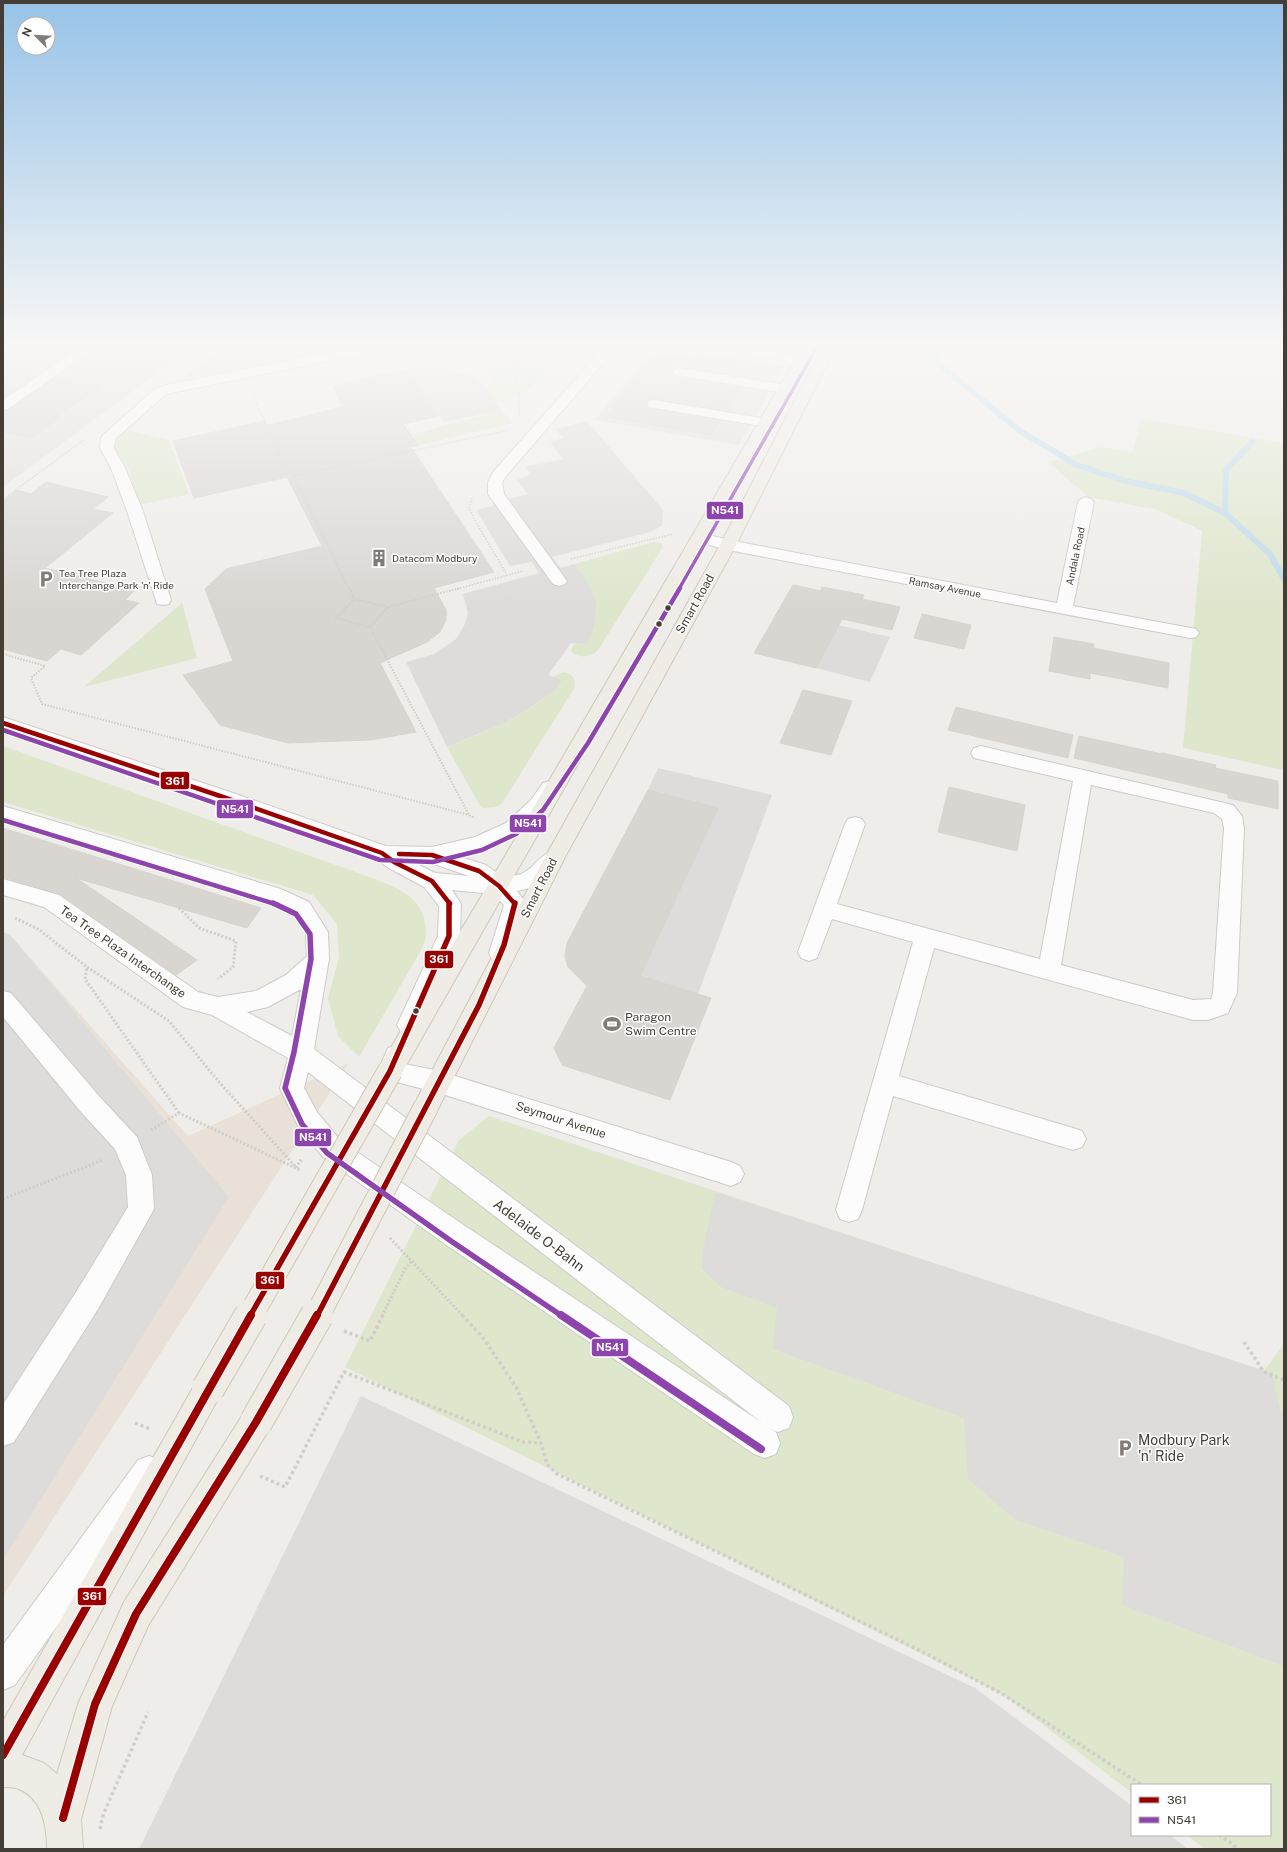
<svg xmlns="http://www.w3.org/2000/svg" width="1287" height="1852" font-family="'Public Sans',sans-serif">
<style>
.residential{fill:#e3ded8}
.commercial{fill:#e9e1d7}
.green{fill:#dee6cc}
.parking{fill:#dedcda}
.lines{fill:none;stroke-linecap:round;stroke-linejoin:round}
.stream{stroke:#bfdae9;stroke-width:6}
.building{fill:#d9d6d2;stroke:#d7d4d0}
.minor-casing{stroke:#cdcbc8;stroke-width:2}
.major-casing{stroke:#cfc8ba;stroke-width:2}
.path-far3{stroke:#d0cdcb;stroke-width:1.5;stroke-dasharray:1.5 1.5;stroke-linecap:butt}
.path-far2{stroke:#d0cdcb;stroke-width:2;stroke-dasharray:1.5 1.5;stroke-linecap:butt}
.path-far1{stroke:#d0cdcb;stroke-width:3;stroke-dasharray:2 2;stroke-linecap:butt}
.path{stroke:#d0cdcb;stroke-width:3.5;stroke-dasharray:3 3;stroke-linecap:butt}
.minor{fill:#fdfcfc;fill-rule:evenodd}
.major{fill:#efebe5;fill-rule:evenodd}
.major-bridge-far1-casing{stroke:#cfc8ba;stroke-width:26;stroke-linecap:butt}
.major-bridge-casing{stroke:#cfc8ba;stroke-width:34;stroke-linecap:butt}
.major-bridge-far1{stroke:#efebe5;stroke-width:24}
.major-bridge{stroke:#efebe5;stroke-width:32}
.bus-1-far2-casing{stroke:#fff;stroke-width:7}
.bus-1-far1-casing{stroke:#fff;stroke-width:8}
.bus-1-casing{stroke:#fff;stroke-width:10}
.bus-2-far3-casing{stroke:#fff;stroke-width:5.5}
.bus-2-far2-casing{stroke:#fff;stroke-width:7}
.bus-2-far1-casing{stroke:#fff;stroke-width:8}
.bus-2-casing{stroke:#fff;stroke-width:10}
.bus-1-far2{stroke:#900;stroke-width:4.5}
.bus-1-far1{stroke:#900;stroke-width:5.5}
.bus-1{stroke:#900;stroke-width:8}
.bus-2-far3{stroke:#8e44ad;stroke-width:3.5}
.bus-2-far2{stroke:#8e44ad;stroke-width:4.5}
.bus-2-far1{stroke:#8e44ad;stroke-width:5.5}
.bus-2{stroke:#8e44ad;stroke-width:8}
.bus-dot{fill:#443e37;stroke:#fff;stroke-width:1.5}
.labels{text-anchor:middle;dominant-baseline:central;stroke-width:3;stroke-linejoin:round;paint-order:stroke}
.far-street-label{font-size:10px;fill:#443e37;stroke:#fff}
.far-poi-label{font-size:10px;fill:#443e37;stroke:#fff;text-anchor:start}
.street-label{font-size:12px;fill:#443e37;stroke:#fff}
.poi-label{font-size:12px;fill:#443e37;stroke:#fff;text-anchor:start}
.near-street-label{font-size:14px;fill:#443e37;stroke:#fff}
.near-poi-label{font-size:14px;fill:#443e37;stroke:#fff;text-anchor:start}
.line-badge{stroke:#fff;stroke-width:1.5}
.badge-label{font-size:11px;text-anchor:middle;font-weight:bold;fill:#fff}
</style>
<rect width="100%" height="100%" fill="#efedea"/>
<path class="residential" d="M 3,346 L 81,346 L 3,399 Z
M 103,346 L 194,346 L 3,487 L 3,413 Z
M 654,346 L 659,346 L 785,366 L 739,445 L 595,420 Z
M 736,346 L 796,346 L 791,352 L 785,353 Z"/>
<path class="commercial" d="M 3,932 L 10,935 L 188,1136 L 349,1063 L 3,1596 Z"/>
<path class="green" d="M 486,346 L 542,346 C 545,350 549,355 549,360 C 547,373 532,388 521,394 C 513,398 505,400 497,403 L 486,388 L 492,383 L 493,377 L 488,371 Z
M 502,410 L 512,423 L 420,445 L 413,434 Z
M 1141,418 L 1284,443 L 1284,770 L 1183,748 L 1202,531 L 1158,510 L 1089,497 L 1048,462 L 1102,447 L 1133,452 Z
M 121,429 L 169,440 L 189,494 L 140,505 L 129,470 L 115,448 L 114,442 L 116,436 Z
M 654,542 L 661,543 L 663,547 L 598,650 C 591,658 581,658 572,653 L 571,650 L 575,643 L 587,644 L 583,575 L 574,564 Z
M 182,603 L 197,658 L 84,687 Z
M 563,672 C 571,674 576,677 575,687 L 502,803 L 497,807 L 483,808 L 479,804 L 447,747 C 482,733 541,711 561,680 L 553,677 Z
M 3,746 L 361,874 C 386,884 421,892 425,923 C 427,937 426,939 420,952 L 359,1057 L 338,1036 L 328,998 L 339,957 L 337,924 L 313,895 L 3,802 Z
M 489,1116 L 1263,1372 L 1284,1344 L 1284,1849 L 1205,1849 L 1187,1835 L 1270,1835 L 1270,1785 L 1132,1785 L 1132,1793 L 1004,1695 L 345,1367 L 459,1140 Z"/>
<path class="parking" d="M 227,346 L 359,346 L 252,368 L 182,379 Z
M 429,368 L 477,377 L 502,410 L 444,422 L 406,370 Z
M 587,421 L 663,510 L 662,526 L 650,532 L 552,557 L 561,568 L 574,564 L 583,575 L 591,588 L 596,603 L 595,619 L 592,632 L 587,644 L 571,643 L 548,675 L 562,680 L 555,690 L 527,710 L 502,724 L 447,747 L 406,662 L 434,654 L 456,639 L 464,626 L 468,613 L 463,594 L 539,573 L 532,562 L 510,566 L 476,510 L 493,506 L 492,503 L 528,494 L 517,480 L 531,474 L 525,467 L 563,459 L 550,442 L 563,438 L 556,429 Z
M 838,625 L 890,637 L 870,682 L 816,668 Z
M 658,768 L 772,795 L 698,994 L 640,976 L 718,808 L 648,790 Z
M 3,932 L 10,935 L 229,1197 L 3,1560 Z
M 715,1192 L 1272,1373 L 1280,1411 L 1284,1413 L 1284,1666 L 1122,1605 L 1124,1557 L 1016,1520 L 968,1479 L 964,1418 L 773,1349 L 777,1308 L 721,1287 L 702,1269 L 703,1250 Z
M 361,1396 L 975,1688 L 1132,1806 L 1132,1835 L 1170,1835 L 1188,1849 L 139,1849 Z"/>
<g class="lines">
<path class="stream" d="M 933,346 L 939,364 L 1020,431 L 1077,465 L 1122,480 L 1184,493 L 1225,513 L 1270,554 L 1284,579
M 1225,513 L 1226,470 L 1252,442"/>
</g>
<path class="building" d="M 660,348 L 756,364 L 747,377 L 680,367 L 675,368 L 672,371 L 675,376 L 741,387 L 726,411 L 654,399 L 649,400 L 646,403 L 649,408 L 720,421 L 711,435 L 606,417 L 650,355 L 654,356 Z
M 3,366 L 39,374 L 3,398 Z
M 406,370 L 439,416 L 403,424 L 419,445 L 411,447 L 494,572 L 434,588 L 446,610 L 446,620 L 440,632 L 427,642 L 380,663 L 416,732 L 370,740 L 288,743 L 220,725 L 183,675 L 233,661 L 205,589 L 226,569 L 322,546 L 287,477 L 194,498 L 173,441 L 264,421 L 265,426 L 342,407 L 333,386 Z
M 56,377 L 100,386 L 58,416 L 61,417 L 32,438 L 3,432 L 3,411 L 9,410 Z
M 46,482 L 108,497 L 93,509 L 113,513 L 45,568 L 135,590 L 125,600 L 139,603 L 81,655 L 61,649 L 47,661 L 3,649 L 3,501 L 17,490 L 31,494 Z
M 793,585 L 821,591 L 822,587 L 864,595 L 862,599 L 900,607 L 892,630 L 842,619 L 816,668 L 754,653 Z
M 922,614 L 971,625 L 964,649 L 914,638 Z
M 1054,637 L 1094,644 L 1093,648 L 1169,663 L 1168,688 L 1090,673 L 1090,679 L 1049,671 Z
M 803,690 L 852,701 L 831,755 L 780,743 Z
M 956,707 L 1073,735 L 1068,758 L 948,730 Z
M 1079,736 L 1162,754 L 1162,753 L 1216,765 L 1215,768 L 1278,781 L 1278,809 L 1228,798 L 1228,794 L 1074,758 Z
M 949,787 L 1025,805 L 1017,851 L 938,832 Z
M 648,790 L 718,808 L 640,976 L 711,998 L 670,1100 L 562,1065 L 554,1048 L 587,986 L 568,967 L 565,956 L 567,943 Z
M 3,828 L 261,908 L 247,928 L 76,878 L 197,960 L 176,975 L 60,894 L 3,877 Z"/>
<g class="lines">
<g class="minor-casing">
<path id="minor" d="M 83,346 L 98,346 L 8,409 L 3,410 L 3,400 Z
M 362,346 L 389,346 L 383,350 L 166,394 L 115,439 L 114,448 L 125,468 L 143,511 L 171,600 L 169,604 L 163,605 L 157,604 L 127,511 L 111,468 L 100,448 L 101,438 L 103,435 L 156,388 L 175,383 Z
M 605,346 L 618,346 L 506,476 L 502,482 L 504,494 L 567,581 L 565,584 L 559,586 L 553,584 L 488,494 L 488,482 L 494,471 Z
M 712,346 C 752,346 786,353 825,362 L 827,365 L 825,368 L 820,369 L 781,360 L 718,350 Z
M 680,368 L 786,385 L 791,386 L 793,389 L 791,392 L 786,393 L 675,375 L 673,372 L 675,369 Z
M 654,400 L 767,419 L 772,420 L 774,423 L 772,426 L 767,427 L 649,407 L 647,404 L 649,401 Z
M 1086,497 L 1091,499 L 1094,502 L 1073,606 L 1196,629 L 1199,633 L 1196,637 L 1190,638 L 728,550 L 695,541 L 693,538 L 695,535 L 701,533 L 729,540 L 1057,603 L 1078,502 L 1081,499 Z
M 3,717 L 230,792 L 386,846 L 432,847 L 475,837 L 506,823 L 531,800 L 543,783 L 550,781 L 557,783 L 560,788 C 535,830 505,844 458,856 L 486,865 L 503,877 C 508,876 516,876 521,874 C 537,868 541,847 561,854 L 564,859 L 561,864 L 536,887 L 517,891 L 526,903 L 511,953 L 508,959 L 500,962 L 492,959 L 489,953 L 504,905 L 493,894 L 452,890 L 461,904 L 460,936 L 417,1032 L 409,1035 L 401,1032 L 397,1025 L 438,936 L 439,906 L 424,887 L 387,867 L 375,858 L 216,802 L 3,730 ZM 413,862 L 431,863 L 469,876 L 435,873 Z
M 981,746 L 1233,805 L 1242,816 L 1244,828 L 1237,993 L 1228,1013 L 1208,1020 L 1193,1020 L 934,948 L 899,1076 L 1073,1128 L 1082,1131 L 1086,1139 L 1082,1147 L 1073,1150 L 893,1096 L 862,1210 L 858,1219 L 849,1222 L 840,1219 L 836,1210 L 913,942 L 832,919 L 817,958 L 809,961 L 801,958 L 798,952 L 845,824 L 848,819 L 855,817 L 862,819 L 865,824 L 837,904 L 1040,959 L 1073,781 L 974,758 L 971,753 L 974,748 ZM 1091,785 L 1214,813 L 1222,819 L 1224,828 L 1213,993 L 1211,999 L 1193,1000 L 1061,965 Z
M 3,806 L 281,889 L 309,902 L 328,932 L 329,959 L 314,1049 L 789,1406 L 793,1417 L 789,1428 L 778,1432 L 770,1429 L 776,1432 L 780,1443 L 776,1454 L 765,1458 L 754,1454 L 445,1244 L 323,1157 L 299,1128 L 280,1088 L 288,1058 L 212,1015 L 183,1007 L 44,907 L 3,895 L 3,879 L 59,895 L 198,992 L 218,997 L 256,991 L 286,975 L 307,956 L 306,933 L 293,914 L 266,901 L 3,820 ZM 301,989 L 292,1036 L 247,1012 L 268,1007 ZM 308,1072 L 761,1422 L 465,1226 L 341,1141 L 317,1112 L 304,1088 Z
M 3,991 L 11,993 L 99,1096 L 137,1137 L 152,1175 L 154,1209 L 98,1309 L 14,1442 L 3,1446 L 3,1404 L 78,1289 L 128,1207 L 126,1175 L 115,1149 L 81,1112 L 3,1017 Z
M 397,1045 L 406,1048 L 409,1055 L 405,1064 L 439,1071 L 731,1162 L 740,1166 L 744,1174 L 740,1182 L 731,1186 L 439,1093 L 381,1078 L 378,1071 L 388,1048 Z
M 149,1456 L 160,1460 L 164,1471 L 160,1482 L 15,1685 L 3,1690 L 3,1645 L 138,1460 Z"/>
</g>
<g class="major-casing">
<path id="major" d="M 803,346 L 816,346 L 399,1078 L 390,1081 L 381,1078 L 378,1071 L 381,1064 L 491,880 Z
M 823,346 L 836,346 L 736,545 L 564,859 L 435,1115 L 426,1118 L 417,1115 L 414,1107 L 417,1099 L 544,859 L 720,545 Z
M 208,1374 L 218,1379 L 223,1389 L 218,1399 L 22,1755 L 44,1763 L 57,1774 L 78,1704 L 124,1602 L 245,1411 L 256,1407 L 267,1411 L 271,1422 L 267,1433 L 148,1626 L 112,1706 L 81,1819 L 83,1849 L 47,1849 C 47,1827 43,1799 19,1789 C 14,1787 8,1787 3,1787 L 3,1721 L 198,1379 Z"/>
</g>
<path class="path-far3" d="M 503,346 C 518,366 520,393 519,417
M 253,394 L 279,454 L 294,476 L 349,589
M 294,476 L 509,430
M 472,498 L 469,508 L 473,517 L 507,575
M 3,499 L 84,440
M 571,559 L 673,534
M 457,589 L 523,571"/>
<path class="path-far2" d="M 349,588 L 354,599
M 354,599 L 388,607 L 370,627 L 336,618 Z
M 388,607 L 460,588
M 370,627 L 469,815 L 475,818
M 3,654 L 45,666 L 31,678 L 42,704 L 469,815"/>
<path class="path-far1" d="M 179,908 L 199,928 L 236,941 L 233,967 L 218,979
M 15,918 L 38,929 L 87,967
M 179,1113 L 85,979 L 87,967 L 169,1021 L 219,1082 L 295,1166
M 151,1130 L 179,1113 L 300,1170
M 296,1168 L 302,1158
M 3,1199 L 103,1160
M 390,1238 L 463,1316
M 382,1316 L 405,1269 L 413,1260"/>
<path class="path" d="M 462,1315 L 484,1339 L 516,1387 L 541,1443 L 547,1464 L 557,1474 L 927,1654 L 1004,1695 L 1142,1785
M 344,1331 L 370,1341 L 383,1315
M 1244,1342 L 1264,1372 L 1284,1380
M 135,1423 L 150,1429
M 260,1476 L 285,1487 L 344,1372 L 523,1442 L 541,1443
M 100,1829 L 103,1815 L 148,1712
M 1219,1835 L 1234,1845 L 1236,1849"/>
<use href="#minor" class="minor"/>
<use href="#major" class="major"/>
<g class="major-bridge-far1-casing">
<path id="major-bridge-far1" d="M 250,1316 L 390,1071
M 317,1316 L 426,1107"/>
</g>
<g class="major-bridge-casing">
<path id="major-bridge" d="M 208,1389 L 251,1315
M 256,1422 L 317,1315"/>
</g>
<use href="#major-bridge-far1" class="major-bridge-far1"/>
<use href="#major-bridge" class="major-bridge"/>
<g class="bus-1-far2-casing">
<path id="bus-1-far2" d="M 3,723 L 223,797 L 382,853 L 394,862 L 432,881 L 450,904
M 399,854 L 432,855 L 479,871 L 499,886 L 515,904"/>
</g>
<g class="bus-1-far1-casing">
<path id="bus-1-far1" d="M 250,1316 L 390,1071 L 449,936 L 449,903
M 317,1316 L 479,1005 L 504,945 L 515,903"/>
</g>
<g class="bus-1-casing">
<path id="bus-1" d="M 3,1755 L 251,1315
M 63,1818 L 95,1704 L 136,1614 L 256,1422 L 317,1315"/>
</g>
<g class="bus-2-far3-casing">
<path id="bus-2-far3" d="M 679,589 L 816,349"/>
</g>
<g class="bus-2-far2-casing">
<path id="bus-2-far2" d="M 3,730 L 380,860 L 433,862 L 482,850 L 516,834 L 543,810 L 588,743 L 680,588
M 3,820 L 275,904"/>
</g>
<g class="bus-2-far1-casing">
<path id="bus-2-far1" d="M 273,903 L 296,914 L 310,934 L 311,959 L 294,1052 L 285,1088 L 302,1124 L 327,1153 L 451,1241 L 562,1316"/>
</g>
<g class="bus-2-casing">
<path id="bus-2" d="M 561,1315 L 761,1449"/>
</g>
<use href="#bus-1-far2" class="bus-1-far2"/>
<use href="#bus-1-far1" class="bus-1-far1"/>
<use href="#bus-1" class="bus-1"/>
<use href="#bus-2-far3" class="bus-2-far3"/>
<use href="#bus-2-far2" class="bus-2-far2"/>
<use href="#bus-2-far1" class="bus-2-far1"/>
<use href="#bus-2" class="bus-2"/>
</g>
<linearGradient id="sky" x2="0" y2="1"><stop stop-color="#97c3e8"/><stop offset="0.57" stop-color="#f8f7f6"/><stop offset="1" stop-color="#f8f7f6" stop-opacity="0"/></linearGradient>
<rect width="1287" height="606" fill="url(#sky)"/>
<defs>
<g id="building-bare" transform="scale(1.38)"><path d="M-4-6H4V6H1V3H-1V6H-4ZM-2.5-4.3h1.7v1.8h-1.7ZM.8-4.3h1.7v1.8H.8ZM-2.5-1h1.7V.8h-1.7ZM.8-1h1.7V.8H.8Z" fill="#807b76" stroke="#fff" stroke-width="2.5" paint-order="stroke"/></g>
<g id="parking-bare" transform="scale(1.38)"><path d="M-3.5-5.5H1a3.5 3.5 0 0 1 0 7H-1V5.5H-3.5ZM-1-3.4V-.6H.8a1.4 1.4 0 0 0 0-2.8Z" fill="#807b76" stroke="#fff" stroke-width="2.5" paint-order="stroke"/></g>
<g id="stadium-bare" transform="scale(1.38)"><path d="M0-5a6.5 5 0 1 0 0 10a6.5 5 0 1 0 0-10ZM-3.5-1.8h7v3.6h-7Z" fill="#807b76" stroke="#fff" stroke-width="2.5" paint-order="stroke"/></g>
</defs>
<g fill-rule="evenodd">
<use href="#building-bare" x="379" y="558"/>
<use href="#parking-bare" x="46" y="579"/>
<use href="#stadium-bare" x="612" y="1024"/>
<use href="#parking-bare" x="1125" y="1448"/>
</g>
<g class="bus-dot">
<circle cx="668" cy="608" r="3.5"/>
<circle cx="659" cy="624" r="3.5"/>
<circle cx="416" cy="1011" r="3.5"/>
</g>
<g class="labels">
<g class="far-street-label">
<text transform="translate(1075 556) rotate(-78)">Andala Road</text>
<text transform="translate(945 587) rotate(11)">Ramsay Avenue</text>
</g>
<g class="far-poi-label">
<text x="392" y="558">Datacom Modbury</text>
<text x="59" y="573">Tea Tree Plaza<tspan x="59" dy="12">Interchange Park 'n' Ride</tspan></text>
</g>
<g class="street-label">
<text transform="translate(695 604) rotate(-61)">Smart Road</text>
<text transform="translate(539 888) rotate(-63)">Smart Road</text>
<text transform="translate(123 952) rotate(35)">Tea Tree Plaza Interchange</text>
<text transform="translate(561 1120) rotate(18)">Seymour Avenue</text>
</g>
<g class="poi-label">
<text x="625" y="1017">Paragon<tspan x="625" dy="14">Swim Centre</tspan></text>
</g>
<g class="near-street-label">
<text transform="translate(539 1235) rotate(37)">Adelaide O-Bahn</text>
</g>
<g class="near-poi-label">
<text x="1138" y="1440">Modbury Park<tspan x="1138" dy="16">'n' Ride</tspan></text>
</g>
</g>
<g class="line-badge">
<rect x="706" y="501" width="38" height="19" rx="4" fill="#8e44ad"/>
<rect x="160" y="771" width="30" height="19" rx="4" fill="#900"/>
<rect x="216" y="799" width="38" height="20" rx="4" fill="#8e44ad"/>
<rect x="509" y="814" width="38" height="19" rx="4" fill="#8e44ad"/>
<rect x="424" y="950" width="30" height="19" rx="4" fill="#900"/>
<rect x="294" y="1128" width="38" height="19" rx="4" fill="#8e44ad"/>
<rect x="255" y="1271" width="30" height="19" rx="4" fill="#900"/>
<rect x="591" y="1338" width="38" height="19" rx="4" fill="#8e44ad"/>
<rect x="77" y="1587" width="30" height="19" rx="4" fill="#900"/>
</g>
<g class="badge-label">
<text x="725" y="514">N541</text>
<text x="175" y="785">361</text>
<text x="235" y="813">N541</text>
<text x="528" y="827">N541</text>
<text x="439" y="963">361</text>
<text x="313" y="1141">N541</text>
<text x="270" y="1284">361</text>
<text x="610" y="1351">N541</text>
<text x="92" y="1600">361</text>
</g>
<rect width="1287" height="1852" fill="none" stroke="#443e37" stroke-width="8"/>
<rect x="1131" y="1784" width="140" height="52" fill="#ffffff" stroke="#b4b2af"/>
<rect x="1139" y="1797" width="20" height="6" fill="#990000" stroke="#b4b2af"/>
<text x="1167" y="1804" font-size="12" fill="#443e37">361</text>
<rect x="1139" y="1817" width="20" height="6" fill="#8e44ad" stroke="#b4b2af"/>
<text x="1167" y="1824" font-size="12" fill="#443e37">N541</text>
<g transform="translate(36 36) rotate(294)"><circle r="19" fill="#ffffff" stroke="#b4b2af"/>
<path d="M0-3L7 15L0 10L-7 15Z" fill="#807b76"/>
<text y="-6" font-size="11" font-weight="bold" text-anchor="middle" fill="#443e37">N</text>
</g>
</svg>
